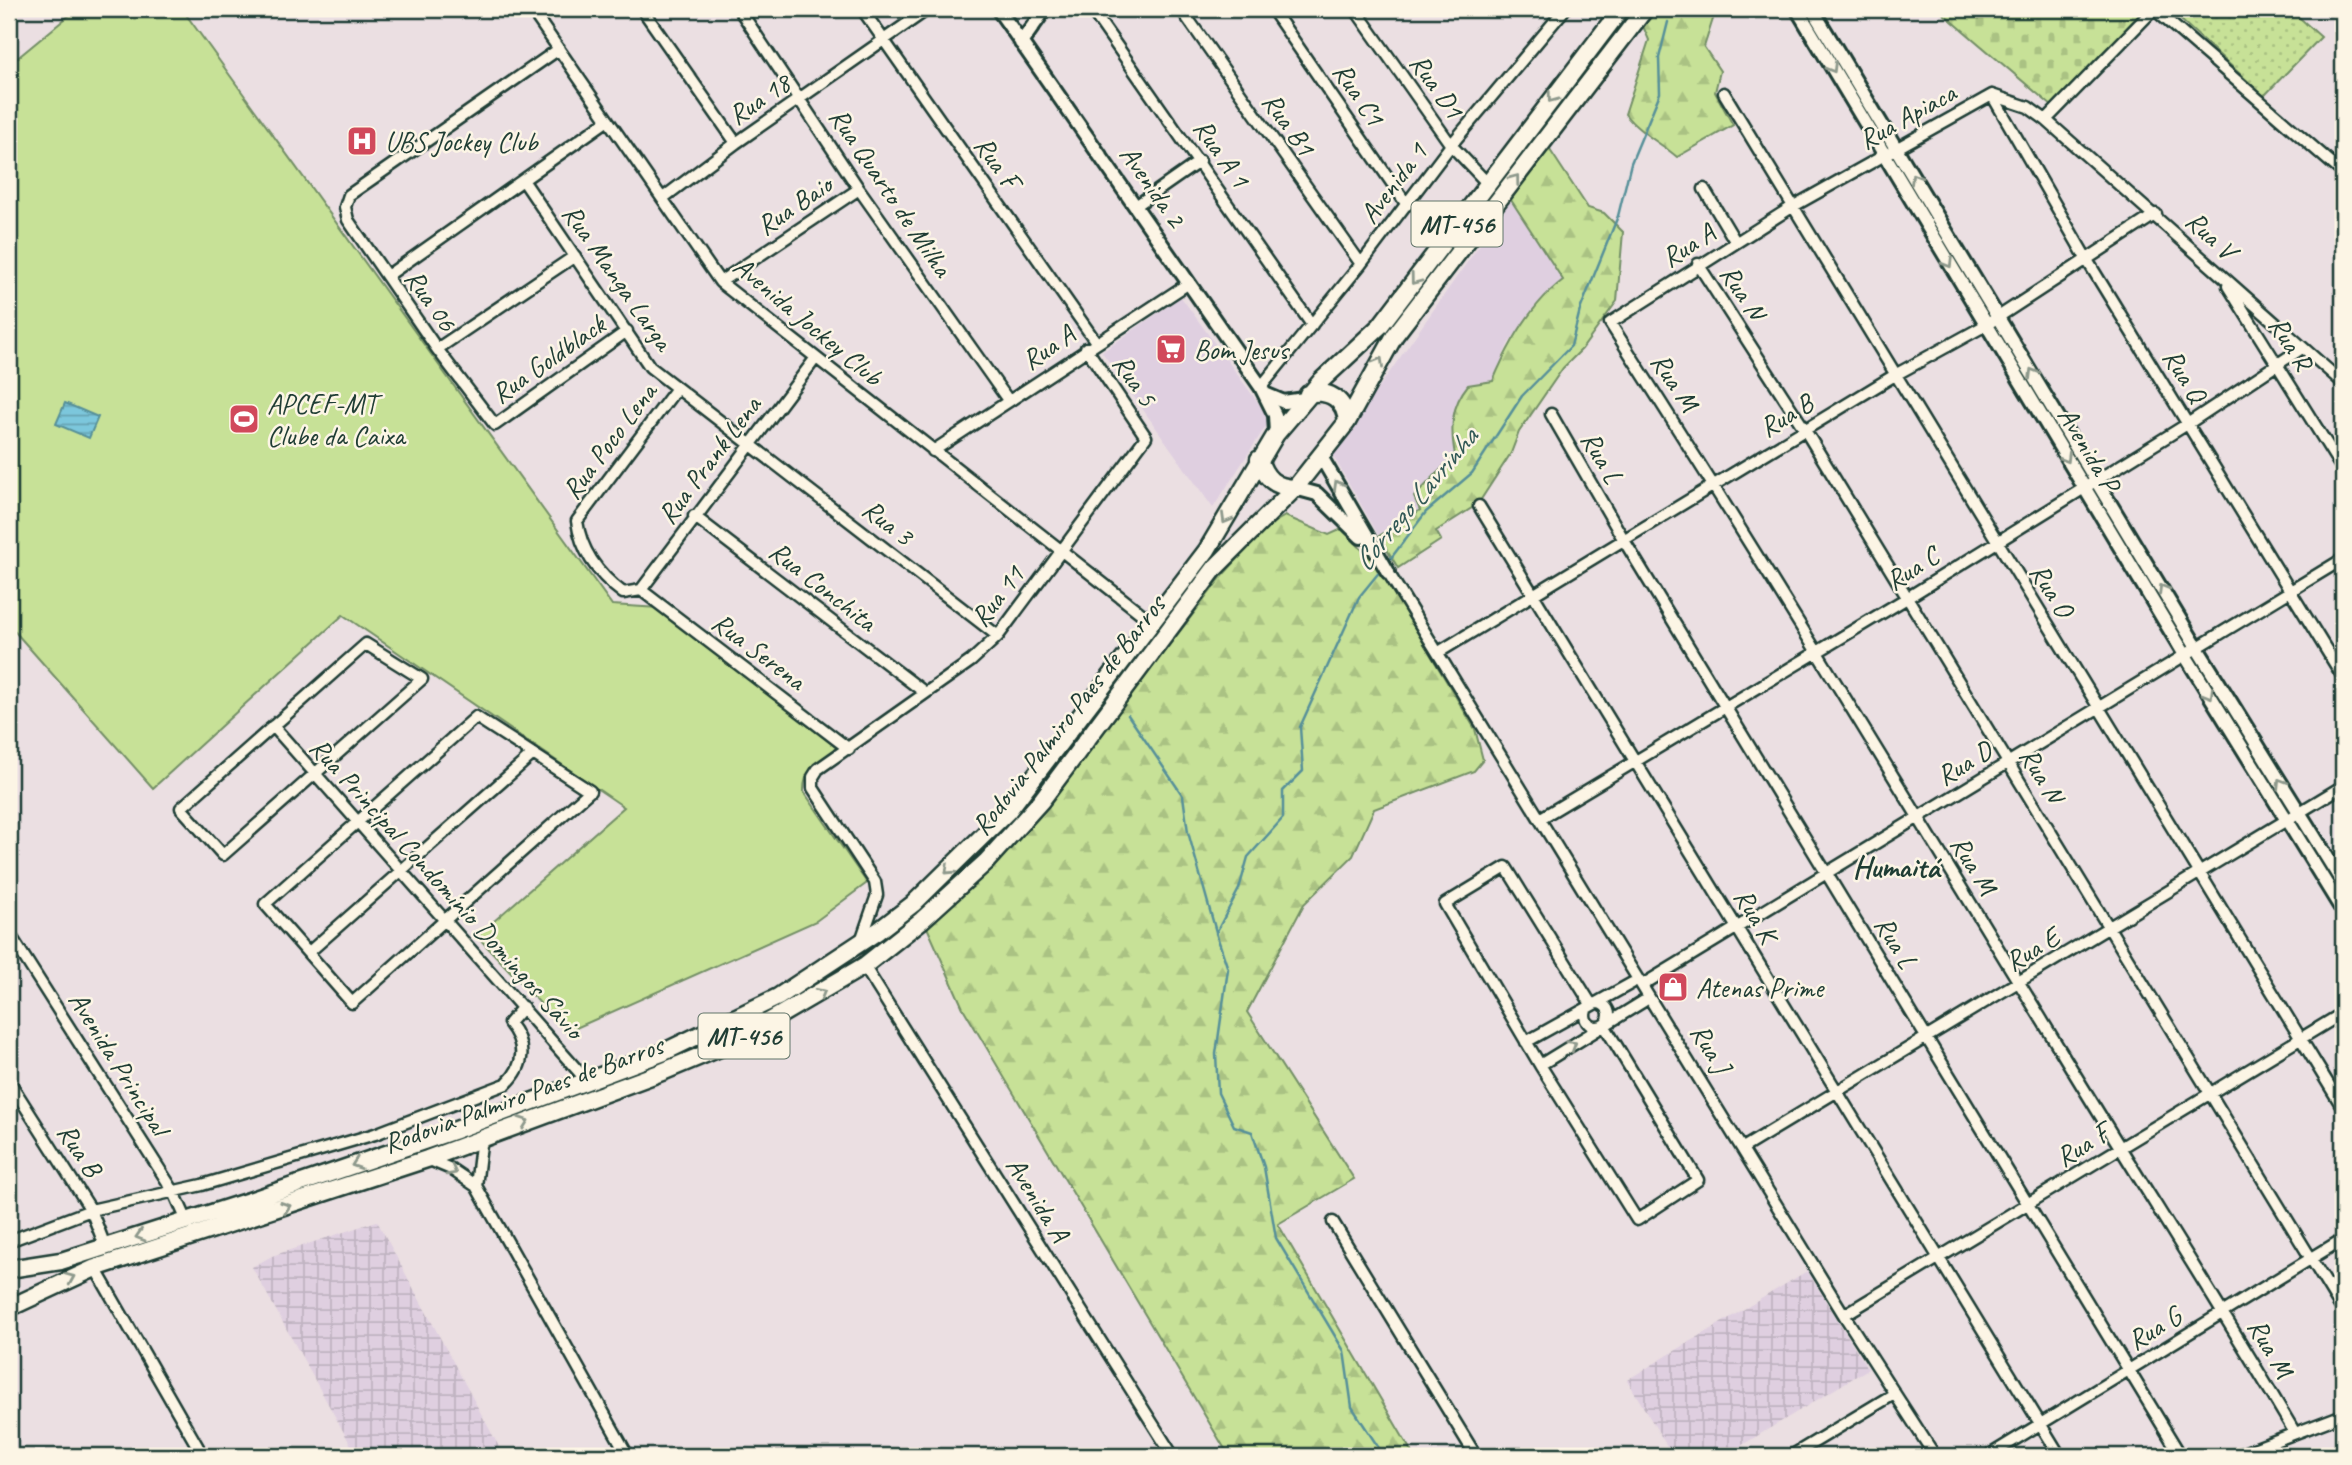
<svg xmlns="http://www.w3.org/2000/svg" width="2352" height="1465" font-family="Caveat,sans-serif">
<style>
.built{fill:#dfcfe0}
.industrial{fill:url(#industrial-grid)}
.green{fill:#c7e197;stroke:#738f66;stroke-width:2}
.forest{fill:url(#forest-firs);stroke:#738f66;stroke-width:2}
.cemetery{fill:url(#cemetery-stones);stroke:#738f66;stroke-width:2}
.park{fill:url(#park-dots);stroke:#738f66;stroke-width:2}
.water{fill:url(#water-rules);stroke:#579099;stroke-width:2}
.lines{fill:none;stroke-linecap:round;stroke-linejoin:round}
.stream{stroke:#579099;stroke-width:2.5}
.minor-casing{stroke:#1f3d34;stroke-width:15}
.tertiary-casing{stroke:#1f3d34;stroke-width:18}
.primary-casing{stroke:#1f3d34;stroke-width:21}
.minor{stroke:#fcf5e5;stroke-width:10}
.tertiary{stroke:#fcf5e5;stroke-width:12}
.primary{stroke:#fcf5e5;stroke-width:16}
.oneway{stroke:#8e998c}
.labels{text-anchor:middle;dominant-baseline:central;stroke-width:5;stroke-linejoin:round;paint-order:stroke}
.shield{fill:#fcf5e5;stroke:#617469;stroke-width:2}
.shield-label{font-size:26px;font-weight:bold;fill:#1f3d34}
.street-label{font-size:28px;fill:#1f3d34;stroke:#fcf5e5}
.poi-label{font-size:28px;fill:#1f3d34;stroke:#fcf5e5;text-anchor:start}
.water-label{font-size:30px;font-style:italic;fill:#325956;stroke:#fcf5e5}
.neighbourhood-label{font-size:30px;font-weight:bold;fill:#1f3d34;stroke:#fcf5e5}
</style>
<defs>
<pattern id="industrial-grid" width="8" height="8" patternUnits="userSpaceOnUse" patternTransform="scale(1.75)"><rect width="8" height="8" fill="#dfcfe0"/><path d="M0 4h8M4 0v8" fill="none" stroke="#bfb3c1"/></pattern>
<pattern id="forest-firs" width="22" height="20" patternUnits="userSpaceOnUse" patternTransform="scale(1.75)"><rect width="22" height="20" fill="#c7e197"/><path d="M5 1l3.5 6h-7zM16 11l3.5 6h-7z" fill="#aac283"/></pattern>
<pattern id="cemetery-stones" width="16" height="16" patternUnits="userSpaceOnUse" patternTransform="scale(1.75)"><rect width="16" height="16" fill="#c7e197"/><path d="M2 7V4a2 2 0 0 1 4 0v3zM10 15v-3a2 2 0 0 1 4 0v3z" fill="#aac283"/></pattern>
<pattern id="park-dots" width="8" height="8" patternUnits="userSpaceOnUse" patternTransform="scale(1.75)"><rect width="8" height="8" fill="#c7e197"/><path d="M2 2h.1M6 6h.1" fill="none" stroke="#aac283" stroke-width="1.8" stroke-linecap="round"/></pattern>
<pattern id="water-rules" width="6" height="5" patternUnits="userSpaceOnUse" patternTransform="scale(1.75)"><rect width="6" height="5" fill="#7cc7dc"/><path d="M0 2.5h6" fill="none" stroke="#65a3b3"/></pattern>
</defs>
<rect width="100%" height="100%" fill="#ebdfe2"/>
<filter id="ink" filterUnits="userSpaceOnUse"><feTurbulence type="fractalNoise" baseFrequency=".0143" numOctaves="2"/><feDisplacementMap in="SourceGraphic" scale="14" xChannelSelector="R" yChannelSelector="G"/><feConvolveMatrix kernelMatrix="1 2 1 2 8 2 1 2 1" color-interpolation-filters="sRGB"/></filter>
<g filter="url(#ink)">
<path class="built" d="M 1511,200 L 1563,280 L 1549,291 L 1508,344 L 1493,381 L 1468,385 L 1451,434 L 1455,455 L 1414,497 L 1421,510 L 1379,536 L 1332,454 Z
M 1181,297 L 1267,415 L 1268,423 L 1213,508 L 1102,352 Z"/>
<path class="industrial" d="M 377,1221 L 504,1456 L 357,1456 L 252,1267 L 272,1256 Z
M 1807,1271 L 1868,1369 L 1724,1456 L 1673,1456 L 1627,1380 Z"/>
<path class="green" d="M 77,9 L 182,9 L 612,605 L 659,608 L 838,749 C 820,761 803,768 804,792 L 867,883 L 816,921 L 567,1032 L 477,936 L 624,807 L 343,615 L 153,788 L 9,625 L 9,65 Z"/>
<path class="forest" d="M 1653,9 L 1702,9 L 1714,16 L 1704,47 L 1720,71 L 1715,92 L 1733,125 L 1677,157 C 1661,143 1637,131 1625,114 L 1649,40 L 1642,24 Z
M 1548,147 L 1588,208 L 1604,213 L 1623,232 L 1617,301 L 1582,349 L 1563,368 L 1519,432 L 1511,453 L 1478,504 L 1436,531 L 1441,540 L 1398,568 L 1379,536 L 1420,510 L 1414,497 L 1455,455 C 1450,428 1451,406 1468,385 L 1493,381 C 1509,343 1530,305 1563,280 L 1511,200 Z
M 1285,516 L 1329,535 L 1342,529 L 1377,565 L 1475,729 L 1483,760 L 1474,771 L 1374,809 L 1353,856 L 1304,904 L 1247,1012 L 1354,1179 L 1278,1224 L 1414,1456 L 1229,1456 L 963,1008 L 926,925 L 1040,814 L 1223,575 L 1268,526 Z"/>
<path class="cemetery" d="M 1938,9 L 2148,9 L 2053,107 Z"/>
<path class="park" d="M 2169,9 L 2290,9 L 2321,37 L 2264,96 Z"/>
<path class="water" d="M 65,403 L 98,417 L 89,438 L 56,424 Z"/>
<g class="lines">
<path class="stream" d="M 1388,562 L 1426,512 L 1472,473 L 1522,396 L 1571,346 L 1580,310 L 1618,216 L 1631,163 L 1660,93 L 1659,58 L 1668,22
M 1381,570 L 1359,597 L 1300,727 L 1303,771 L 1283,791 L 1283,818 L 1248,857 L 1239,889 L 1216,933 L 1228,969 L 1216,1054 L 1218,1093 L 1234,1126 L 1252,1132 L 1264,1167 L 1276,1238 L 1344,1351 L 1352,1407 L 1384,1456
M 1128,715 L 1183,796 L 1188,832 L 1216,932"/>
<g class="minor-casing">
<path id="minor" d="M 531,9 L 720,282 L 1152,622
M 642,9 L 736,143
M 739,9 L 859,189 L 1008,400
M 862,9 L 1096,342
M 1091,9 L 1312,325
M 1181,9 L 1361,264
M 1272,9 L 1407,205
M 1355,9 L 1451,145 L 1488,184
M 2154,9 L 2343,173
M 559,49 L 349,195 L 345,207 L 348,220 L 437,349 L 495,425 L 627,331
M 1724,93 L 2343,1108
M 1992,95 L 2087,260 L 2343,677
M 2046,120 L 2154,9
M 523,180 L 650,367 L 998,636
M 1704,189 L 1735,241
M 663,198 L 736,143 L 928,9
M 1137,205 L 1200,161
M 1698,264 L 1805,430 L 2343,1311
M 387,276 L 608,120
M 720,282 L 859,189
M 2228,286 L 2343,470
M 437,349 L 575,256
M 1261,387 L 1361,264 L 1451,145 L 1565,9
M 1551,414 L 1625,542 L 2181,1456
M 933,451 L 1189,283
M 1479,506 L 2060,1456
M 694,516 L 924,692
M 1388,572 L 1844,1315 L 1935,1456
M 641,590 L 815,359
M 641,590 L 623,593 C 599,575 581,552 577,521 L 677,388
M 641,590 L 849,749
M 366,644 L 422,679 L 223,855 L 181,808 Z
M 1439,652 L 1895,375 L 1986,325 L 2156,214
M 476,717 L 590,791 L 352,1003 L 265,904 Z
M 273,726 L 587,1081
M 1541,818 L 1907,598 L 2189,423 L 2302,348
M 9,933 L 174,1192 L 187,1221
M 861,941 L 877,895 L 875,882 L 813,788 L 813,777 L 818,769 L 971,661 L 998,636 L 1146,437 L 1086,348
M 308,953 L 532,755
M 864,966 L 1173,1456
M 1644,984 L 2343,559
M1585 1015a12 12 0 1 1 24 0a12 12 0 1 1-24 0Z
M 1591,1004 L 1506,867 L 1445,904 L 1540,1065 L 1637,1220 L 1698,1180 L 1604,1025
M 1526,1042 L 1632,983
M 1540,1065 L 1644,1001
M 9,1081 L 91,1210 L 105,1246
M 1743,1148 L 2343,786
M 427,1159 L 451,1169 L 476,1186 L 628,1456
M 476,1186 L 482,1137
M 1333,1222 L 1476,1456
M 9,1241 L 91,1210 L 202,1185 L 375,1134 L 506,1084 C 526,1065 526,1044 509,1023 L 523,1007
M 95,1268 L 203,1456
M 1844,1315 L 2343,1013
M 2295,1433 C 2220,1305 2139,1180 2062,1053 C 1913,809 1765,564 1610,323 L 1792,207 L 1992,95 L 2028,107 L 2046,120 L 2343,383
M 1791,1456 L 1894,1394
M 1988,1456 L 2343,1239
M 2235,1456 L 2343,1415"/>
</g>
<g class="tertiary-casing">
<path id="tertiary" d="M 998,9 L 1261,387 L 1275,415 L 1276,434
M 1797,9 L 2185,655 L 2343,911
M 1812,9 L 2197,648 L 2343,883
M 1021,43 L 1045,9
M 1265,394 L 1284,402 L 1304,399
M 1320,455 L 1388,572
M 1295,488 L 1317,494 L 1361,537"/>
</g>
<g class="primary-casing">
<path id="primary" d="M 1308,394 C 1330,389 1345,400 1347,422
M 1259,459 C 1265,479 1275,487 1295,488
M 9,1269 L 61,1261 L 249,1201 L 453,1131 L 662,1053 L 778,997 L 878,931 L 913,904 L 1008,811 L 1207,550 L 1276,434 L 1322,380 L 1380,326 L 1621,9
M 9,1308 L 95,1268 L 427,1159 L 662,1072 L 734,1042 L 864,966 L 922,920 L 986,862 L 1041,801 L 1215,568 L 1295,488 L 1347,422 L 1395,335 L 1645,9"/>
</g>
<use href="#minor" class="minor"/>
<use href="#tertiary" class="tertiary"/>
<use href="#primary" class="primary"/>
</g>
<defs><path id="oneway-chevron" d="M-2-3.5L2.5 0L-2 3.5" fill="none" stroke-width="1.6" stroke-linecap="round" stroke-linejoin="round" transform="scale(1.75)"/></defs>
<g class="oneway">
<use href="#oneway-chevron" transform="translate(1832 68) rotate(59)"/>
<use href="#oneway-chevron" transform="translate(1552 98) rotate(127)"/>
<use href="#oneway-chevron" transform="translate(1915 178) rotate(-121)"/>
<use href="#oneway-chevron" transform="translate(1515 179) rotate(-53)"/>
<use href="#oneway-chevron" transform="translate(1948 263) rotate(59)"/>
<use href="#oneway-chevron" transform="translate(1415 280) rotate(127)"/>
<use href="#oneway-chevron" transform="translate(1379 362) rotate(-60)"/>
<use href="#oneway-chevron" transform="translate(2033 373) rotate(-121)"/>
<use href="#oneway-chevron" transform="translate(2066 458) rotate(59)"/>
<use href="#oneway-chevron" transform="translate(1338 485) rotate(-120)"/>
<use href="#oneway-chevron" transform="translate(1226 519) rotate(120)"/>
<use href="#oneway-chevron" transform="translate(2163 589) rotate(-121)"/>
<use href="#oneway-chevron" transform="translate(2209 694) rotate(59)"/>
<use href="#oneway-chevron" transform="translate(2281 783) rotate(-122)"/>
<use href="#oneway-chevron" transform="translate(949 870) rotate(137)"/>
<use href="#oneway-chevron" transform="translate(821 993) rotate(-30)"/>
<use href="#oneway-chevron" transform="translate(1572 1045) rotate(-32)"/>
<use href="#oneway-chevron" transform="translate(524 1122) rotate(-20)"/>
<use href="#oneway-chevron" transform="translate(356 1164) rotate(161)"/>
<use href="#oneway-chevron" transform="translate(452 1171) rotate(28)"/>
<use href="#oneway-chevron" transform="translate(286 1207) rotate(-19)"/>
<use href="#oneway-chevron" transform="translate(140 1236) rotate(163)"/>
<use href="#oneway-chevron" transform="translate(70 1278) rotate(-23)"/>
</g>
</g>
<defs>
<g id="hospital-square" transform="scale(1.575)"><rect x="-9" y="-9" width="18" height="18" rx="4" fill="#d1495b" stroke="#fcf5e5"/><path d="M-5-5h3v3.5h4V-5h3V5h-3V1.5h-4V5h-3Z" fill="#fff"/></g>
<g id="supermarket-square" transform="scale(1.575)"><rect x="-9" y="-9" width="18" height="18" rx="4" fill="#d1495b" stroke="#fcf5e5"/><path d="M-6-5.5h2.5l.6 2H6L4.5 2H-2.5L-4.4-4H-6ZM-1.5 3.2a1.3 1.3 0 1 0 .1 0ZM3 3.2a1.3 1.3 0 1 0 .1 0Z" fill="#fff"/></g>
<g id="stadium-square" transform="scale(1.575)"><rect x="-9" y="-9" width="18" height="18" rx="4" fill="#d1495b" stroke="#fcf5e5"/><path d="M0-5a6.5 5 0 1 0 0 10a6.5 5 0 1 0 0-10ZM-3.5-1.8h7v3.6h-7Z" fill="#fff"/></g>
<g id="shop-square" transform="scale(1.575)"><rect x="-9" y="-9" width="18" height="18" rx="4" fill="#d1495b" stroke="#fcf5e5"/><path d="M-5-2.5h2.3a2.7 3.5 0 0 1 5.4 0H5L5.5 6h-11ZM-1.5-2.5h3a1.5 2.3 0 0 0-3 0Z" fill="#fff"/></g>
</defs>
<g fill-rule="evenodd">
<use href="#hospital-square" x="362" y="141"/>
<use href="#supermarket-square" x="1171" y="349"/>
<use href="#stadium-square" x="244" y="419"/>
<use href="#shop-square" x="1673" y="987"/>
</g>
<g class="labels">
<g class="shield">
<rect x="1411.5" y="201.5" width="91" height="45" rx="5"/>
<rect x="698.5" y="1013.5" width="91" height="45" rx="5"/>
</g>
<g class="shield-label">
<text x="1457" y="224">MT-456</text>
<text x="744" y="1036">MT-456</text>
</g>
<g class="street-label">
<text transform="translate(1437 86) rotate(55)">Rua D1</text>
<text transform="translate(1359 94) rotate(56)">Rua C1</text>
<text transform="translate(759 99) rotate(-34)">Rua 18</text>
<text transform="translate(1907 116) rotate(-29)">Rua Apiaca</text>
<text transform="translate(1289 124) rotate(55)">Rua B1</text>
<text transform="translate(1222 153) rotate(55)">Rua A 1</text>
<text transform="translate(997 162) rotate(55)">Rua F</text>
<text transform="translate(1393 183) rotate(-53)">Avenida 1</text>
<text transform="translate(1153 186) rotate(55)">Avenida 2</text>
<text transform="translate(891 192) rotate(56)">Rua Quarto de Milha</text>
<text transform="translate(794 205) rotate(-34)">Rua Baio</text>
<text transform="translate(2211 235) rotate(43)">Rua V</text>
<text transform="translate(1688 245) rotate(-32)">Rua A</text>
<text transform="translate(618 277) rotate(55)">Rua Manga Larga</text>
<text transform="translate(1743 292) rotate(57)">Rua N</text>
<text transform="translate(431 300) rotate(55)">Rua 06</text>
<text transform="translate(808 321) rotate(40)">Avenida Jockey Club</text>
<text transform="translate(2291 343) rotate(58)">Rua R</text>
<text transform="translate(1048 347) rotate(-34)">Rua A</text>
<text transform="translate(548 359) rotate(-35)">Rua Goldblack</text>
<text transform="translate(2185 375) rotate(58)">Rua Q</text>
<text transform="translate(1135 380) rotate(56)">Rua 5</text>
<text transform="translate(1675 382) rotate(57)">Rua M</text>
<text transform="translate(1786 415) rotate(-31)">Rua B</text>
<text transform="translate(609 441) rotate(-53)">Rua Poco Lena</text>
<text transform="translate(2089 449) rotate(59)">Avenida P</text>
<text transform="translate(1602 457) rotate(60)">Rua L</text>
<text transform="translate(709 460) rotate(-53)">Rua Prank Lena</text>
<text transform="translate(888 522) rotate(38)">Rua 3</text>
<text transform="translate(1912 568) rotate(-32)">Rua C</text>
<text transform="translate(823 586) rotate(38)">Rua Conchita</text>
<text transform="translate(2052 590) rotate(58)">Rua O</text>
<text transform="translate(997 596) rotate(-52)">Rua 11</text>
<text transform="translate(759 651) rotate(37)">Rua Serena</text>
<text transform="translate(1068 715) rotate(-52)">Rodovia Palmiro Paes de Barros</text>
<text transform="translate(1964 763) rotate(-31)">Rua D</text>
<text transform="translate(2042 775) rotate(59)">Rua N</text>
<text transform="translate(1974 865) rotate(59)">Rua M</text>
<text transform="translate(447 888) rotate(48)">Rua Principal Condomínio Domingos Sávio</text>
<text transform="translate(1756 915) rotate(59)">Rua K</text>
<text transform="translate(1896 942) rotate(59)">Rua L</text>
<text transform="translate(2032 949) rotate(-31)">Rua E</text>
<text transform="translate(1711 1048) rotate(59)">Rua J</text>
<text transform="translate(119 1063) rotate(58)">Avenida Principal</text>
<text transform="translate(523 1094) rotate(-20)">Rodovia Palmiro Paes de Barros</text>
<text transform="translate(2082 1145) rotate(-31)">Rua F</text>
<text transform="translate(80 1150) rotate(57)">Rua B</text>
<text transform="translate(1038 1199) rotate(58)">Avenida A</text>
<text transform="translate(2154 1328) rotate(-31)">Rua G</text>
<text transform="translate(2271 1348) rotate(60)">Rua M</text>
</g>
<g class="poi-label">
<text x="385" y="141">UBS Jockey Club</text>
<text x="1194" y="349">Bom Jesus</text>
<text x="267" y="403">APCEF-MT<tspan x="267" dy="32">Clube da Caixa</tspan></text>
<text x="1696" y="987">Atenas Prime</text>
</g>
<g class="water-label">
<text transform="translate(1415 499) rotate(-50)">Córrego Lavrinha</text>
</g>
<g class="neighbourhood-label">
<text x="1896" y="867">Humaitá</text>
</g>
</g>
<rect width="2352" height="1465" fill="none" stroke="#fcf5e5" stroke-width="35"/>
<rect x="18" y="18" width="2317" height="1430" fill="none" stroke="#1f3d34" stroke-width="2.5" filter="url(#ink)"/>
</svg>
